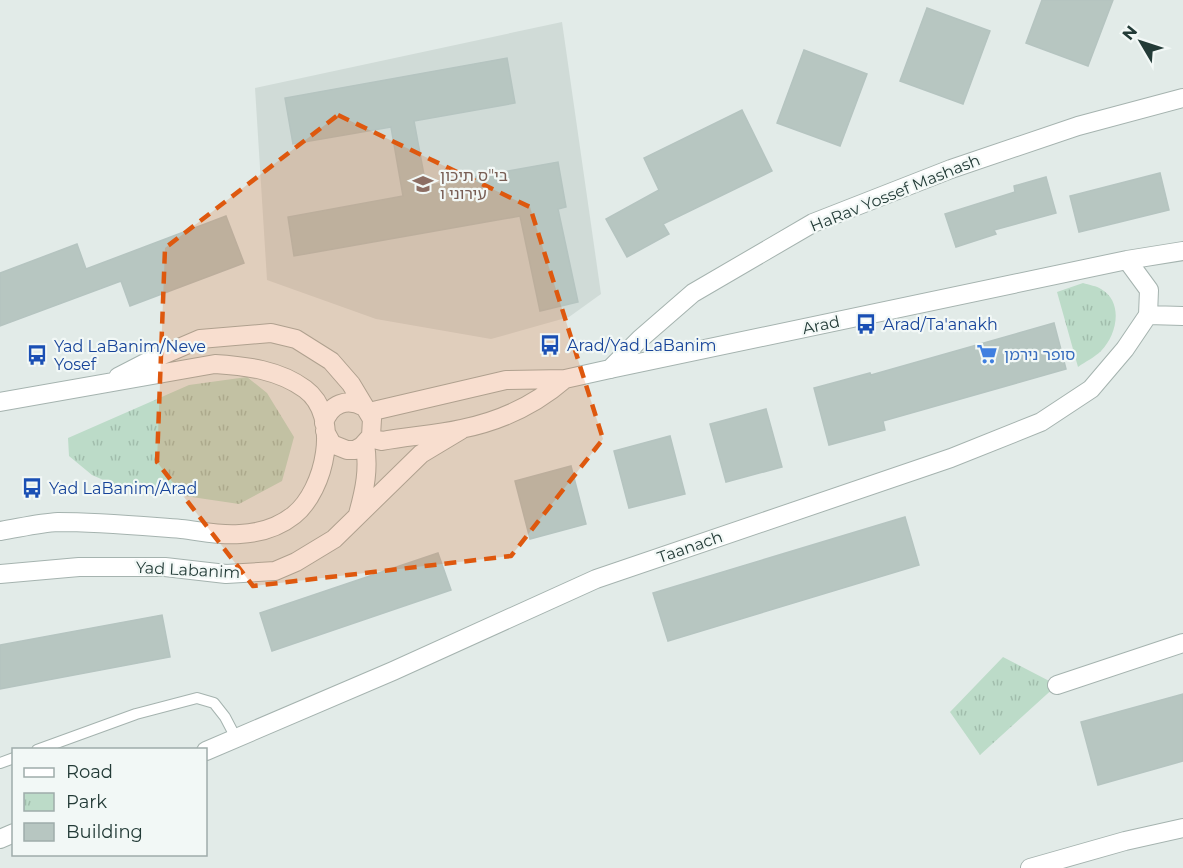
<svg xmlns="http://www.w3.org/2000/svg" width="1183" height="868" font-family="Montserrat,'Noto Sans Hebrew',sans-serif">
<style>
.built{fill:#d0dbd7}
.park{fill:url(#park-tufts)}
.building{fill:#b7c6c1;stroke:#b5c4c0;stroke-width:1.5}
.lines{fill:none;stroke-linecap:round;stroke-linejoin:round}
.service-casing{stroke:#a5b3af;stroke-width:12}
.minor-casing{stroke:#a5b3af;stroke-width:20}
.tertiary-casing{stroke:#a5b3af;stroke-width:20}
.service{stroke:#fff;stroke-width:10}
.minor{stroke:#fff;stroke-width:18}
.tertiary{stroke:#fff;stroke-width:18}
.marked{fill:#de580e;fill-opacity:0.2;stroke:#de580e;stroke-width:4.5;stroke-dasharray:12 8;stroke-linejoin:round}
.labels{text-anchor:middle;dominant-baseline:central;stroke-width:4.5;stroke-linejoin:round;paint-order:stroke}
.education-label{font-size:16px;fill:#785e54;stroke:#f2f8f6;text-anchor:start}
.street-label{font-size:16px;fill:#233b37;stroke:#f2f8f6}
.transit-label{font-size:16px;fill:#164399;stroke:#f2f8f6;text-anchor:start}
.shop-label{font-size:16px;fill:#366cbe;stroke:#f2f8f6;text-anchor:start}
</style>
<defs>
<pattern id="park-tufts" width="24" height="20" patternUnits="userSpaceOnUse" patternTransform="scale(1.5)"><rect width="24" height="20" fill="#bcdbc8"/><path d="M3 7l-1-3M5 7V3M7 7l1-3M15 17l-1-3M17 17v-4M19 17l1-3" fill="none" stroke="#a1bdac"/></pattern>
</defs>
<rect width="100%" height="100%" fill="#e2ebe8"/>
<path class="built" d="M 562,22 L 601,294 L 569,317 L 491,339 L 376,319 L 267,280 L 255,88 Z"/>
<path class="park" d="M 1083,283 C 1089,285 1097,286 1101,289 C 1124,302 1117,335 1101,351 C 1095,357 1085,362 1078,367 L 1057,292 Z
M 247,377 L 267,393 L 294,437 L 282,481 L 239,504 L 117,486 L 92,475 L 69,456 L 68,438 L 189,385 Z
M 1003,657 L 1057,685 L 980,755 L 950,712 Z"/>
<path class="building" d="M 1042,0 L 1113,0 L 1088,66 L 1026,43 Z
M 927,8 L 990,31 L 963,104 L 900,81 Z
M 804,50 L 867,74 L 840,146 L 777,123 Z
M 507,58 L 515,103 L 414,121 L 426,186 L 558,162 L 566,207 L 558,209 L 578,302 L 540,311 L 520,216 L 294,256 L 288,217 L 403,196 L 391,127 L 293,144 L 285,98 Z
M 742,110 L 772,171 L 663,224 L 669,234 L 627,257 L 606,219 L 659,190 L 644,158 Z
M 1160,173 L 1169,210 L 1079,232 L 1070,196 Z
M 1046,177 L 1056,213 L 994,230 L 996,234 L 956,247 L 945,214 L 1015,192 L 1014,186 Z
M 226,216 L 244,263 L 130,306 L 121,281 L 0,326 L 0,273 L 77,244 L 86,269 Z
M 1054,323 L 1066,369 L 883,421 L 885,430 L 829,445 L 814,388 L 870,373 L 871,375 Z
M 766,409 L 782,467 L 726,482 L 710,424 Z
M 670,436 L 685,494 L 629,508 L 614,451 Z
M 571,466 L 586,524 L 530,539 L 515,481 Z
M 905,517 L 919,565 L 668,641 L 653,593 Z
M 438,553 L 451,590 L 272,651 L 260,613 Z
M 162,615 L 170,657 L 0,689 L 0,645 Z
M 1183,694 L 1183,761 L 1098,785 L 1081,722 Z"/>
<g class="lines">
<g class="service-casing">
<path id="service" d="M 37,750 L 136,714 L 197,698 L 214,703 L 225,717 L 236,738
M 0,763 L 14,758"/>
</g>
<g class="minor-casing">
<path id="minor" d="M 1127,260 L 1149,290 L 1148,315
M 1148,315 L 1183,316
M 610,369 L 1127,260 L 1183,251
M 1057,685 L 1183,643
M 206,751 L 393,671 L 596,579 L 951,458 L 1041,422 L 1091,389 L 1125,349 L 1148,315
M 0,839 L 14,833
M 1030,868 L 1125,841 L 1183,828"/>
</g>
<g class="tertiary-casing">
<path id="tertiary" d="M 118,377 L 151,360 L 200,339 L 271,333 L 296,339 L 331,361 L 351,384 L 372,419 L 371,436 L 362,446 L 355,450 L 347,450 L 332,444 L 325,431
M 0,402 L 215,364 C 247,366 279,370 305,389 C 342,416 325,490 294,515 C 279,527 259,533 240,534 C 221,536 200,531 181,529 C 141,526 99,522 58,522 C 39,523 19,528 0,531
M 369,412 L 506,380 L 565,379 L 610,369 L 640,339 L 693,293 L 813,223 L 951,169 L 1078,126 L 1183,98
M 324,423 C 330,404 347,397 364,407
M 370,438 L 382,441 C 408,436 435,435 461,429 C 501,421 534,406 565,379
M 358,514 C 365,489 369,469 365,444
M 0,574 L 79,567 L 165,567 L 226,574 L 275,571 L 296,562 L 334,539 L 421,454 L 461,430"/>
</g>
<use href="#service" class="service"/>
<use href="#minor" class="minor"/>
<use href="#tertiary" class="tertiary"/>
</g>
<path class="marked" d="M 338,115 L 530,207 L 603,439 L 511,556 L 253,586 L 157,462 L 165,248 Z"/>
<defs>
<g id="school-bare" transform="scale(1.62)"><path d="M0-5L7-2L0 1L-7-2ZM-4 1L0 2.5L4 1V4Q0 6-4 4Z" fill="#8d6e63" stroke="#f2f8f6" stroke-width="2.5" paint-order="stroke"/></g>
<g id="bus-bare" transform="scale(1.62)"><path d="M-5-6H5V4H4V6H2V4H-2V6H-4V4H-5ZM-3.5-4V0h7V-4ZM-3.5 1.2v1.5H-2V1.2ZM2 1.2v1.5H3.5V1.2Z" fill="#1a4fb4" stroke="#f2f8f6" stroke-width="2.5" paint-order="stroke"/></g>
<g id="supermarket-bare" transform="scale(1.62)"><path d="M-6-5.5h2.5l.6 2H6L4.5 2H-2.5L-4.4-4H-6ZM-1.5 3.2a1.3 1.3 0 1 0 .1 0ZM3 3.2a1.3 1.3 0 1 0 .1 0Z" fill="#3f7fe0" stroke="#f2f8f6" stroke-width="2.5" paint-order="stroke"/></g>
</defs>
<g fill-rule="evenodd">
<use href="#school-bare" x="423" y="184"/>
<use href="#bus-bare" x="866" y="324"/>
<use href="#bus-bare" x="550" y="345"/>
<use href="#supermarket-bare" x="987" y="354"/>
<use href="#bus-bare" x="37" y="355"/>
<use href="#bus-bare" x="32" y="488"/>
</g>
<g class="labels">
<g class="education-label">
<text x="440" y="175">בי"ס תיכון<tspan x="440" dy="18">עירוני ו</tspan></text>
</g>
<g class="street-label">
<text transform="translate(895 193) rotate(-22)">HaRav Yossef Mashash</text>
<text transform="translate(821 325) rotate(-12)">Arad</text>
<text transform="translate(690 547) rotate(-19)">Taanach</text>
<text transform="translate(188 570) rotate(3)">Yad Labanim</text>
</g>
<g class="transit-label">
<text x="883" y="324">Arad/Ta'anakh</text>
<text x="567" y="345">Arad/Yad LaBanim</text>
<text x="54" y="346">Yad LaBanim/Neve<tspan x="54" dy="18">Yosef</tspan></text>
<text x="49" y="488">Yad LaBanim/Arad</text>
</g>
<g class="shop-label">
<text x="1004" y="354">סופר נירמן</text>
</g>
</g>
<rect x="12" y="748" width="195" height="108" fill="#f2f8f6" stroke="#9facaa" stroke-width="1.5"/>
<rect x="24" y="768" width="30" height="9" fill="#ffffff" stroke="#9facaa" stroke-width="1.5"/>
<text x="66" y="778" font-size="18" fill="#233b37">Road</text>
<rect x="24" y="793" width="30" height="18" fill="url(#park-tufts)" stroke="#9facaa" stroke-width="1.5"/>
<text x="66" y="808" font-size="18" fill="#233b37">Park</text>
<rect x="24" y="823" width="30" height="18" fill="#b7c6c1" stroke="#9facaa" stroke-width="1.5"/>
<text x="66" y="838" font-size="18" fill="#233b37">Building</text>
<g transform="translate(1141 42) rotate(309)" stroke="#f2f8f6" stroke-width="4.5" paint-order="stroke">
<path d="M0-4.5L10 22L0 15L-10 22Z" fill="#233b37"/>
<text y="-9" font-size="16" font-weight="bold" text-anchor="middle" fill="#233b37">N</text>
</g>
</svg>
